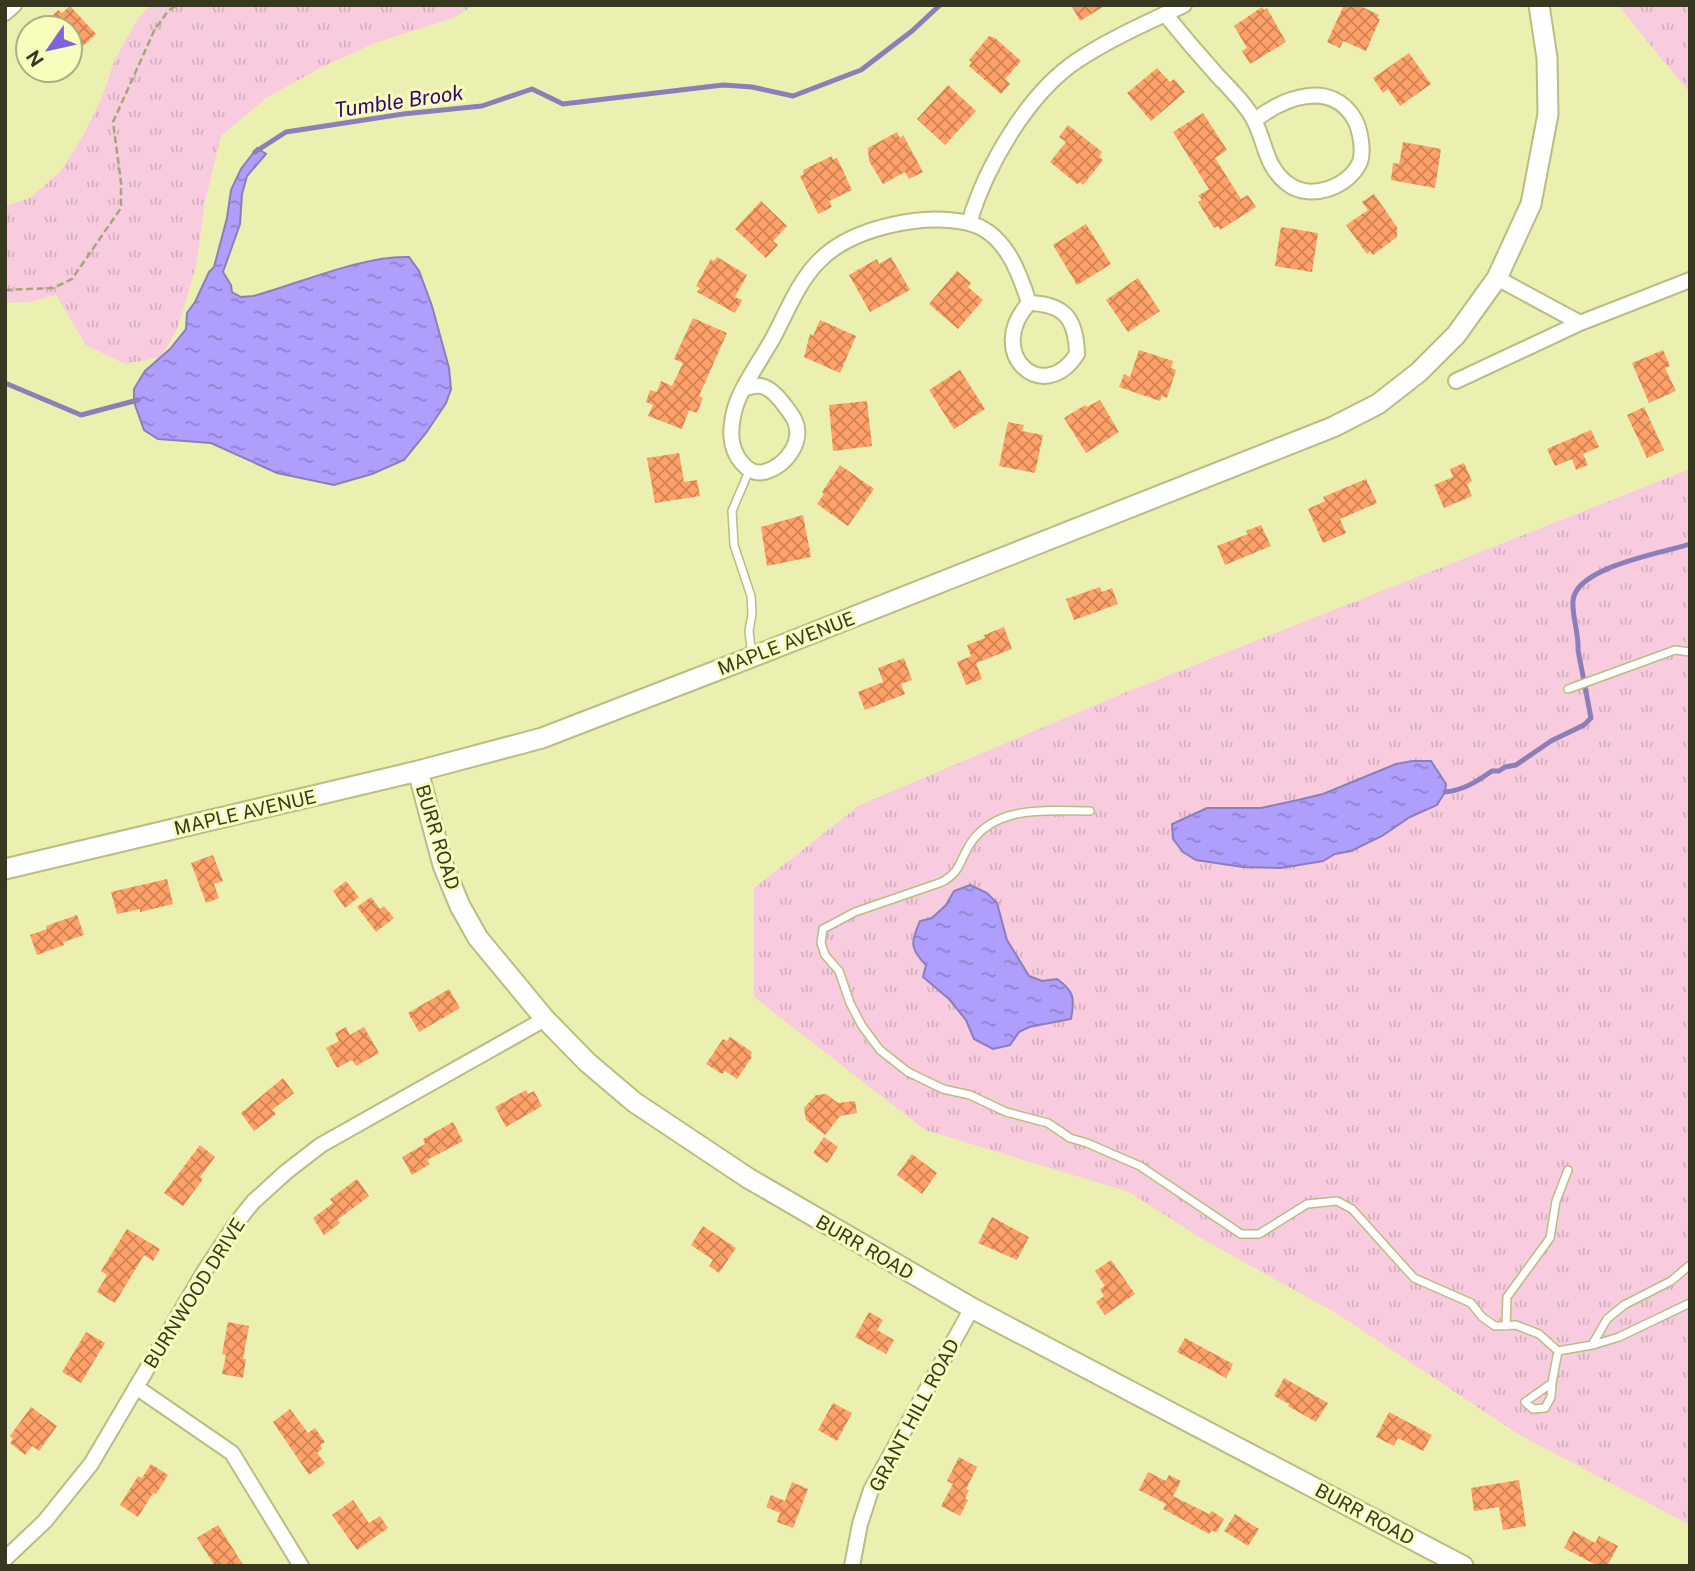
<svg xmlns="http://www.w3.org/2000/svg" width="1695" height="1571" font-family="'Public Sans',sans-serif">
<style>
.grass{fill:url(#grass-tufts)}
.water{fill:url(#water-ripples);stroke:#8b7fba;stroke-width:2}
.lines{fill:none;stroke-linecap:round;stroke-linejoin:round}
.stream{stroke:#8b7fba;stroke-width:5}
.building{fill:url(#building-cross-hatch)}
.lane-casing{stroke:#b9bd81;stroke-width:10}
.street-casing{stroke:#b9bd81;stroke-width:18}
.secondary-casing{stroke:#b9bd81;stroke-width:23}
.path{stroke:#a4a777;stroke-width:2.5;stroke-dasharray:7 3.5;stroke-linecap:butt}
.lane{stroke:#fff;stroke-width:7}
.street{stroke:#fff;stroke-width:14}
.secondary{stroke:#fff;stroke-width:19}
.labels{text-anchor:middle;dominant-baseline:central;stroke-width:6;stroke-linejoin:round;paint-order:stroke}
.street-label{font-size:19px;fill:#37381f;stroke:#f8fdbe}
.water-label{font-size:21px;font-style:italic;fill:#340376;stroke:#f8fdbe}
</style>
<defs>
<pattern id="grass-tufts" width="24" height="20" patternUnits="userSpaceOnUse" patternTransform="scale(1.75)"><rect width="24" height="20" fill="#f8cbde"/><path d="M3 7l-1-3M5 7V3M7 7l1-3M15 17l-1-3M17 17v-4M19 17l1-3" fill="none" stroke="#d5afbe"/></pattern>
<pattern id="water-ripples" width="26" height="14" patternUnits="userSpaceOnUse" patternTransform="scale(1.75)"><rect width="26" height="14" fill="#af9efc"/><path d="M2 4q2-2 4 0t4 0M15 11q2-2 4 0t4 0" fill="none" stroke="#8f82cb"/></pattern>
<pattern id="building-cross-hatch" width="8" height="8" patternUnits="userSpaceOnUse" patternTransform="scale(1.75)"><rect width="8" height="8" fill="#fea067"/><path d="M0 0l8 8M0 8l8-8" fill="none" stroke="#ce8354"/></pattern>
</defs>
<rect width="100%" height="100%" fill="#ebf0b1"/>
<path class="grass" d="M 151,5 L 474,5 L 453,18 L 375,43 L 320,68 L 266,98 L 221,136 L 205,202 L 196,266 L 178,327 L 161,357 L 125,364 L 86,345 L 56,295 L 30,302 L 5,303 L 5,206 L 30,198 L 61,171 L 83,136 L 101,100 L 115,59 L 139,17 Z
M 1618,5 L 1690,5 L 1690,93 L 1621,9 Z
M 1690,469 L 1690,1525 L 1518,1434 L 1336,1313 L 1204,1240 L 1129,1192 L 925,1130 L 754,997 L 754,888 L 860,805 L 1119,695 Z"/>
<path class="water" d="M 257,148 L 266,154 L 247,176 L 242,194 L 240,224 L 223,272 L 231,285 L 232,292 L 241,297 L 253,296 C 298,284 364,255 409,257 L 419,271 L 432,306 L 449,368 L 451,389 L 446,403 L 426,433 L 404,460 L 372,474 L 334,485 L 277,473 L 211,443 L 158,439 L 144,430 L 134,402 L 134,389 L 145,371 L 170,349 L 186,329 L 187,313 L 195,302 L 209,272 L 214,267 L 227,218 L 231,190 L 241,169 Z
M 1413,761 L 1431,761 L 1446,784 L 1445,792 L 1437,805 L 1410,817 L 1382,836 L 1351,851 L 1335,854 L 1323,861 L 1281,868 L 1243,867 L 1196,860 L 1183,852 L 1173,839 L 1172,824 L 1207,808 L 1261,808 L 1298,800 L 1323,794 L 1396,764 Z
M 970,885 L 987,893 L 997,903 L 1007,940 L 1029,976 L 1042,981 L 1057,979 C 1074,991 1075,998 1071,1019 L 1029,1027 L 1019,1032 L 1010,1045 L 993,1049 L 974,1039 L 966,1020 L 949,999 L 923,977 L 926,965 C 909,948 911,942 920,921 L 932,918 L 946,905 L 954,891 Z"/>
<g class="lines">
<path class="stream" d="M 255,152 L 286,132 L 403,114 L 482,106 L 532,89 L 563,104 L 723,85 L 752,87 L 793,96 L 861,70 L 912,31 L 940,5
M 5,383 L 81,415 L 138,400
M 1445,792 C 1464,790 1476,782 1492,771 L 1499,771 L 1505,767 L 1516,765 L 1551,741 L 1584,725 L 1591,718 L 1578,650 C 1579,633 1572,617 1573,601 C 1575,567 1663,553 1690,544"/>
</g>
<path class="building" d="M 1071,5 L 1106,5 L 1080,21 Z
M 1344,5 L 1358,5 L 1379,15 L 1377,18 L 1380,19 L 1366,51 L 1343,41 L 1340,48 L 1327,42 Z
M 70,6 L 96,34 L 70,58 L 70,28 L 54,28 L 47,21 L 58,10 L 62,13 Z
M 1262,7 L 1264,10 L 1267,8 L 1286,42 L 1250,64 L 1242,51 L 1247,48 L 1234,26 Z
M 989,36 L 995,38 L 1021,61 L 1005,79 L 1010,84 L 1001,94 L 969,66 L 972,62 L 969,60 Z
M 1409,53 L 1431,84 L 1400,106 L 1388,89 L 1383,93 L 1373,78 Z
M 1157,68 L 1170,82 L 1174,79 L 1185,92 L 1151,121 L 1127,93 Z
M 948,85 L 976,111 L 945,145 L 917,119 Z
M 1203,113 L 1227,150 L 1215,158 L 1241,199 L 1248,195 L 1256,207 L 1220,230 L 1218,226 L 1214,228 L 1198,202 L 1202,200 L 1198,196 L 1209,189 L 1173,132 Z
M 1068,125 L 1102,152 L 1099,157 L 1103,160 L 1083,185 L 1080,182 L 1077,184 L 1050,162 L 1066,142 L 1059,137 Z
M 897,132 L 900,138 L 903,135 L 923,172 L 909,179 L 905,172 L 883,184 L 869,161 L 868,148 Z
M 1403,142 L 1441,149 L 1435,188 L 1391,180 L 1393,163 L 1399,164 Z
M 832,156 L 833,160 L 837,158 L 852,190 L 829,201 L 832,207 L 818,214 L 800,176 L 804,174 L 803,170 Z
M 1374,194 L 1397,227 L 1397,237 L 1373,255 L 1370,251 L 1367,254 L 1346,225 L 1368,210 L 1362,202 Z
M 761,201 L 787,226 L 773,241 L 778,245 L 766,258 L 735,229 Z
M 1086,224 L 1111,264 L 1077,285 L 1053,245 Z
M 1281,227 L 1318,233 L 1312,272 L 1275,266 Z
M 717,257 L 747,275 L 735,297 L 742,300 L 735,313 L 697,292 L 700,288 L 696,286 L 711,259 L 714,261 Z
M 891,257 L 910,290 L 870,312 L 849,275 L 877,259 L 879,264 Z
M 957,271 L 971,283 L 968,287 L 983,300 L 958,329 L 929,304 Z
M 1138,278 L 1160,311 L 1128,332 L 1106,300 Z
M 693,318 L 727,333 L 699,396 L 703,398 L 697,413 L 689,410 L 682,429 L 648,416 L 653,405 L 646,402 L 650,390 L 657,392 L 661,381 L 672,386 L 683,363 L 674,359 Z
M 820,320 L 856,336 L 840,373 L 804,357 L 810,334 L 813,336 Z
M 1139,350 L 1173,361 L 1171,368 L 1176,370 L 1167,398 L 1162,396 L 1160,401 L 1119,387 L 1124,374 L 1130,377 Z
M 1663,350 L 1670,366 L 1665,368 L 1676,391 L 1649,403 L 1632,363 Z
M 960,370 L 985,409 L 954,429 L 929,390 Z
M 1100,400 L 1119,432 L 1086,453 L 1064,418 L 1085,405 L 1087,407 Z
M 867,401 L 872,446 L 833,451 L 829,405 Z
M 1644,407 L 1664,450 L 1647,458 L 1627,415 Z
M 1008,422 L 1024,425 L 1022,431 L 1043,435 L 1035,473 L 999,466 Z
M 1591,430 L 1599,447 L 1583,454 L 1588,465 L 1576,470 L 1572,459 L 1555,466 L 1547,449 Z
M 679,453 L 684,482 L 697,480 L 700,496 L 655,503 L 647,458 Z
M 1464,463 L 1472,481 L 1467,484 L 1472,496 L 1444,508 L 1434,485 L 1453,477 L 1450,469 Z
M 840,465 L 874,489 L 848,526 L 817,504 L 824,494 L 822,492 Z
M 1366,479 L 1377,503 L 1340,519 L 1346,533 L 1323,543 L 1308,509 L 1325,501 L 1323,497 Z
M 803,515 L 811,557 L 767,566 L 761,527 Z
M 1261,525 L 1271,546 L 1225,565 L 1217,546 L 1248,534 L 1246,531 Z
M 1100,587 L 1102,592 L 1112,588 L 1118,604 L 1074,620 L 1066,599 Z
M 1004,627 L 1012,649 L 976,663 L 982,679 L 966,685 L 957,662 L 971,656 L 967,645 L 985,638 L 984,635 Z
M 904,658 L 912,680 L 901,684 L 905,694 L 865,710 L 858,692 L 883,682 L 878,668 Z
M 213,855 L 223,881 L 214,884 L 219,898 L 206,903 L 191,863 Z
M 167,879 L 173,904 L 140,912 L 140,909 L 117,914 L 111,892 Z
M 346,881 L 359,897 L 345,908 L 333,891 Z
M 371,897 L 380,909 L 384,906 L 394,918 L 376,932 L 357,907 Z
M 77,915 L 84,935 L 63,942 L 64,945 L 37,955 L 30,935 L 47,929 L 46,926 Z
M 449,989 L 460,1008 L 419,1032 L 408,1013 Z
M 346,1027 L 350,1035 L 364,1027 L 379,1053 L 356,1066 L 352,1060 L 337,1068 L 326,1048 L 339,1041 L 335,1033 Z
M 730,1037 L 752,1052 L 750,1056 L 752,1057 L 737,1079 L 725,1071 L 722,1074 L 706,1064 L 723,1039 L 727,1041 Z
M 283,1078 L 294,1093 L 272,1110 L 276,1114 L 254,1131 L 241,1113 Z
M 526,1090 L 528,1094 L 534,1091 L 542,1106 L 506,1127 L 495,1107 Z
M 826,1094 L 838,1103 L 855,1101 L 857,1113 L 840,1116 L 825,1135 L 806,1120 L 804,1108 L 816,1095 Z
M 453,1122 L 463,1141 L 427,1160 L 430,1164 L 412,1175 L 402,1157 L 425,1144 L 423,1139 Z
M 824,1137 L 838,1147 L 827,1163 L 813,1153 Z
M 200,1145 L 215,1157 L 200,1177 L 203,1179 L 183,1206 L 164,1193 Z
M 912,1154 L 937,1173 L 922,1194 L 897,1175 Z
M 357,1179 L 369,1196 L 337,1220 L 340,1223 L 324,1235 L 313,1218 L 333,1203 L 330,1199 Z
M 992,1217 L 1029,1237 L 1017,1260 L 978,1243 Z
M 703,1226 L 736,1248 L 719,1273 L 709,1266 L 713,1260 L 691,1245 Z
M 127,1229 L 160,1249 L 153,1261 L 144,1255 L 115,1303 L 97,1292 L 107,1275 L 101,1271 Z
M 1111,1260 L 1135,1294 L 1105,1315 L 1096,1302 L 1104,1296 L 1100,1289 L 1105,1286 L 1095,1271 Z
M 869,1312 L 883,1320 L 877,1330 L 894,1340 L 886,1354 L 855,1337 Z
M 228,1322 L 249,1326 L 243,1359 L 246,1359 L 243,1378 L 222,1374 L 226,1355 L 222,1354 Z
M 86,1332 L 105,1343 L 81,1383 L 62,1372 Z
M 1185,1338 L 1233,1364 L 1226,1378 L 1177,1352 Z
M 1284,1378 L 1328,1403 L 1316,1422 L 1288,1406 L 1289,1404 L 1274,1396 Z
M 833,1403 L 852,1413 L 837,1441 L 818,1430 Z
M 31,1407 L 57,1426 L 39,1451 L 32,1446 L 25,1455 L 10,1443 L 13,1439 L 10,1436 Z
M 290,1409 L 308,1433 L 315,1428 L 325,1442 L 320,1445 L 322,1449 L 317,1453 L 325,1463 L 309,1475 L 273,1422 Z
M 1389,1412 L 1432,1435 L 1423,1451 L 1398,1438 L 1394,1446 L 1376,1437 Z
M 959,1457 L 977,1467 L 966,1489 L 969,1490 L 965,1499 L 968,1500 L 960,1516 L 941,1506 L 953,1484 L 947,1481 Z
M 151,1464 L 168,1475 L 156,1494 L 153,1493 L 138,1517 L 120,1505 L 138,1476 L 142,1478 Z
M 1148,1472 L 1166,1481 L 1169,1475 L 1181,1481 L 1173,1496 L 1209,1514 L 1212,1511 L 1224,1519 L 1216,1533 L 1212,1530 L 1209,1534 L 1163,1509 L 1166,1504 L 1139,1490 Z
M 1519,1480 L 1526,1526 L 1503,1530 L 1499,1507 L 1474,1511 L 1471,1488 Z
M 792,1482 L 808,1489 L 793,1528 L 777,1522 L 780,1513 L 766,1507 L 771,1495 L 785,1501 Z
M 353,1500 L 369,1523 L 380,1516 L 388,1528 L 357,1550 L 332,1515 Z
M 1235,1514 L 1259,1529 L 1248,1546 L 1224,1531 Z
M 218,1525 L 244,1566 L 215,1566 L 197,1538 Z
M 1573,1531 L 1595,1543 L 1599,1536 L 1618,1546 L 1607,1566 L 1598,1566 L 1564,1548 Z"/>
<g class="lines">
<g class="lane-casing">
<path id="lane" d="M 749,471 L 732,511 L 734,545 L 751,596 L 752,614 L 749,631 L 752,656
M 1568,689 L 1675,650 L 1690,652
M 1090,811 C 1049,811 996,804 970,844 C 959,862 961,871 942,882 L 855,912 L 823,929 L 821,943 L 825,955 L 839,971 L 850,1003 L 862,1026 L 880,1050 L 908,1072 L 943,1089 L 970,1095 L 1006,1112 L 1048,1123 L 1070,1138 L 1087,1143 L 1140,1166 L 1241,1234 L 1259,1234 L 1307,1204 L 1337,1201 L 1352,1209 L 1414,1278 L 1471,1303 L 1482,1317 L 1495,1326 L 1516,1325 L 1539,1334 L 1558,1351 L 1592,1345 L 1607,1319 L 1624,1305 L 1671,1281 L 1690,1265
M 1506,1326 L 1507,1297 L 1550,1238 L 1556,1201 L 1568,1170
M 1593,1345 L 1619,1337 L 1690,1303
M 1552,1383 L 1551,1397 L 1545,1408 L 1533,1409 L 1525,1402 L 1552,1383 L 1558,1351"/>
</g>
<g class="street-casing">
<path id="street" d="M 5,13 L 14,5
M 1165,14 C 1182,35 1199,55 1217,75 C 1230,89 1245,103 1254,120 C 1266,143 1265,167 1288,184 C 1311,201 1349,187 1360,162 C 1364,150 1360,130 1355,120 C 1332,79 1284,97 1254,121
M 969,223 C 986,166 1028,93 1078,60 C 1111,38 1149,22 1184,5
M 1497,278 L 1580,323
M 1456,381 L 1580,323 L 1690,280
M 745,388 C 750,387 757,385 761,386 C 771,388 780,399 785,406 C 788,410 792,415 794,419 C 805,441 786,466 764,472 C 754,474 748,470 742,463 C 728,447 730,427 735,408 C 741,387 762,358 773,338 C 787,312 798,282 819,261 C 852,227 923,213 968,223 C 1004,231 1019,271 1029,303 C 1065,304 1076,319 1077,354 C 1043,407 984,353 1029,303
M 136,1387 L 232,1453 L 301,1566
M 5,1559 L 45,1521 L 91,1464 L 204,1272 L 237,1222 L 253,1202 L 286,1172 L 321,1145 L 545,1019
M 852,1566 L 860,1524 L 871,1490 L 972,1308"/>
</g>
<g class="secondary-casing">
<path id="secondary" d="M 418,771 L 443,865 L 460,906 L 478,938 L 545,1019 L 587,1062 L 634,1102 L 748,1178 L 972,1308 L 1463,1566
M 5,869 L 418,771 L 542,738 L 752,657 L 1333,427 L 1378,404 L 1419,372 L 1456,335 L 1497,278 L 1531,204 L 1548,114 L 1547,58 L 1539,5"/>
</g>
<path class="path" d="M 5,290 L 53,288 L 72,279 L 121,208 L 121,182 L 113,122 L 154,31 L 168,11 L 177,5"/>
<use href="#lane" class="lane"/>
<use href="#street" class="street"/>
<use href="#secondary" class="secondary"/>
</g>
<g class="labels">
<g class="street-label">
<text transform="translate(786 643) rotate(-21)">MAPLE AVENUE</text>
<text transform="translate(245 812) rotate(-13)">MAPLE AVENUE</text>
<text transform="translate(438 837) rotate(73)">BURR ROAD</text>
<text transform="translate(865 1247) rotate(30)">BURR ROAD</text>
<text transform="translate(194 1293) rotate(-58)">BURNWOOD DRIVE</text>
<text transform="translate(914 1415) rotate(-62)">GRANT HILL ROAD</text>
<text transform="translate(1365 1514) rotate(28)">BURR ROAD</text>
</g>
<g class="water-label">
<text transform="translate(399 101) rotate(-8)">Tumble Brook</text>
</g>
</g>
<rect width="1695" height="1571" fill="none" stroke="#37381f" stroke-width="14"/>
<g transform="translate(49 49) rotate(236)"><circle r="33" fill="#f8fdbe" stroke="#abae7e" stroke-width="2"/>
<path d="M0-5L12 26L0 18L-12 26Z" fill="#8163de"/>
<text y="-10" font-size="19" font-weight="bold" text-anchor="middle" fill="#37381f">N</text>
</g>
</svg>
